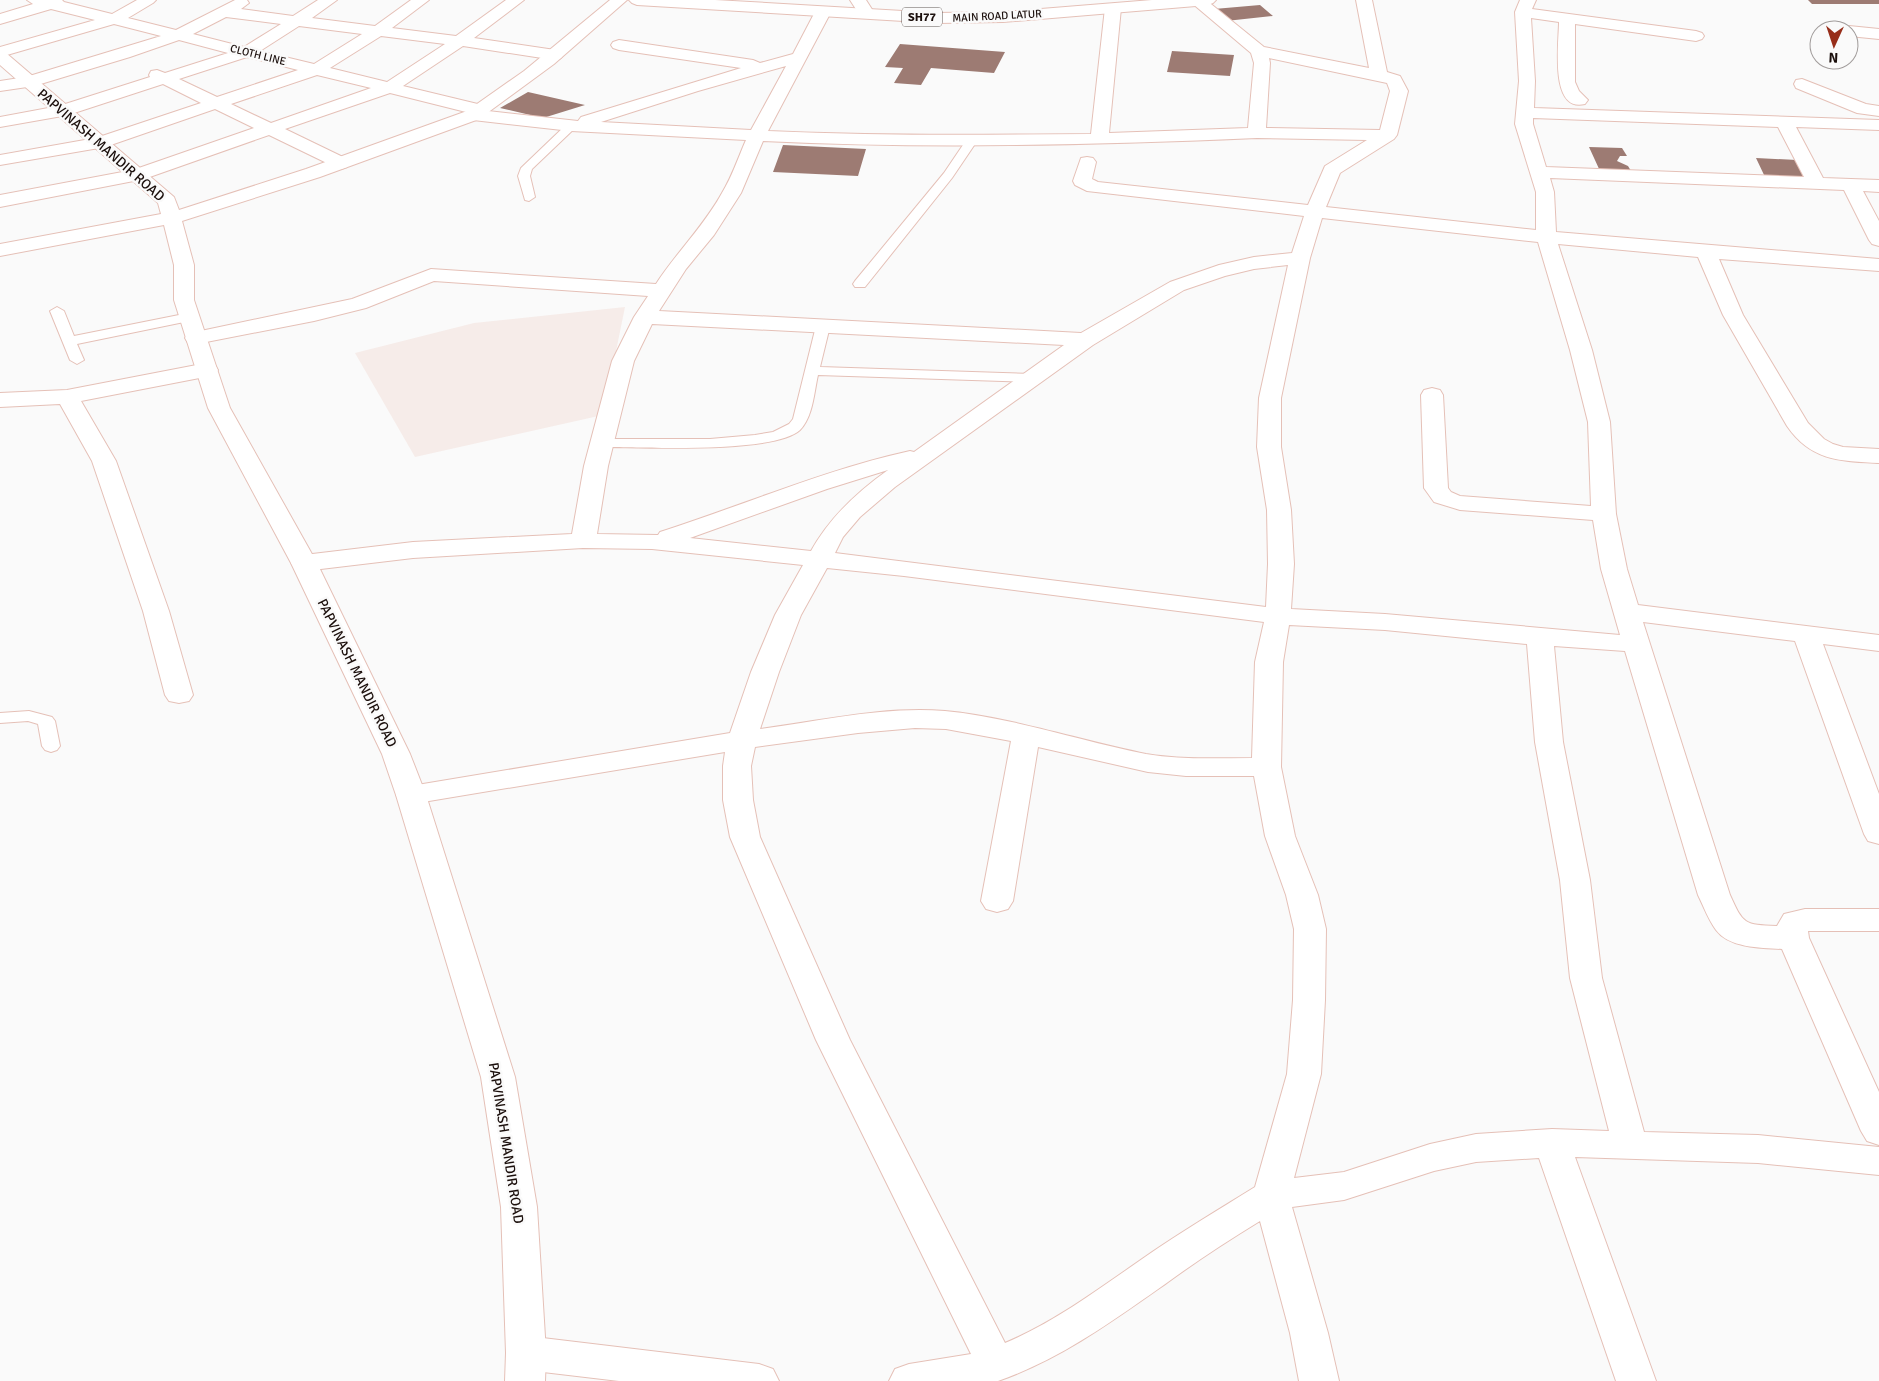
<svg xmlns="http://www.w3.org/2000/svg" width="1879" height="1381" font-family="Signika,sans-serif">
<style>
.built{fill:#f6ece9}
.building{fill:#9d7b73}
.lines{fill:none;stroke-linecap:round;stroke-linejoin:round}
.service-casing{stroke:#e5c0b7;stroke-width:2}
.minor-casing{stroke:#e5c0b7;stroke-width:2}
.tertiary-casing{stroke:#e5c0b7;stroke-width:2}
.primary-casing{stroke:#e5c0b7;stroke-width:2}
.service{fill:#fff;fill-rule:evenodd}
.minor{fill:#fff;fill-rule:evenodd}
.tertiary{fill:#fff;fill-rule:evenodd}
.primary{fill:#fff;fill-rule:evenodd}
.labels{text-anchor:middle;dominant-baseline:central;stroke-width:5;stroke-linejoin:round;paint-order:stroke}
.far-street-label{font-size:11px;fill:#1b0f0c;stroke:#fafafa}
.shield{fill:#fafafa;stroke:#5e5653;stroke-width:1}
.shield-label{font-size:12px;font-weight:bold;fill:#1b0f0c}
.street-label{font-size:14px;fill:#1b0f0c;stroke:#fafafa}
</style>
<rect width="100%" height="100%" fill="#fafafa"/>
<path class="built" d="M 625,307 L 603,415 L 415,457 L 355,353 L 474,323 Z"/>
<path class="building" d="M 1808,0 L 1879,0 L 1879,4 L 1812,4 Z
M 1260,5 L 1273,16 L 1226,21 L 1214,9 Z
M 900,44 L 1005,52 L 994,73 L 931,68 L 921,85 L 894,83 L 903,68 L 885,67 Z
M 1172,51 L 1234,55 L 1230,76 L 1167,72 Z
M 528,92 L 585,105 L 543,118 L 500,108 Z
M 783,145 L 866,149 L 858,176 L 773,172 Z
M 1589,147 L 1622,148 L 1627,156 L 1620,156 L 1617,161 L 1628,166 L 1631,171 L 1600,171 Z
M 1756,158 L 1797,160 L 1807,179 L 1765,177 Z"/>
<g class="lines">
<g class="service-casing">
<path id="service" d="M 571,123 L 577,126 L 575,128 L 532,169 L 530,176 L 535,197 L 529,201 L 525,200 L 518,176 L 521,168 L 567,124 Z
M 971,138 L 977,141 L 952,178 L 865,287 L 855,287 L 853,284 L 855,281 L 944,173 L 967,139 Z
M 57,307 L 64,311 L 74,336 L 189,313 L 196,317 L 189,321 L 77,344 L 84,360 L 77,364 L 70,360 L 50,311 Z
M 823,322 L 830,326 L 820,367 L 1032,374 L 1039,378 L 1032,382 L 818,375 C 814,392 813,417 800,430 C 774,454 641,447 602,447 L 597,446 L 595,443 L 597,440 L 602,439 L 710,439 L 755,435 L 773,432 L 789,424 L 793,419 L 816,326 Z
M 29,711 L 52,717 L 55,721 L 60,746 L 57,750 L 51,752 L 45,750 L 42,746 L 38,724 L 28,721 L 0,723 L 0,713 Z"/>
</g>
<g class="minor-casing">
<path id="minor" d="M 27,0 L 62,0 L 64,2 L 112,14 L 137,0 L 156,0 L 153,3 L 128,18 L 176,30 L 235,0 L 247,0 L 249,3 L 241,9 L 293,16 L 318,0 L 337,0 L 312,18 L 375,26 L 411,0 L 429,0 L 392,28 L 456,36 L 506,0 L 524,0 L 474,38 L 555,50 L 561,52 L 563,55 L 561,58 L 555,60 L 463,46 L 403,86 L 486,106 L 488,111 L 578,121 L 581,117 L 741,68 L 619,50 L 613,48 L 611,45 L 613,42 L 619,40 L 753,60 L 760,63 L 793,54 L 816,10 L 818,7 L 830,7 L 832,10 L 768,131 C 876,136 983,135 1091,134 L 1105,8 L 1107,5 L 1119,5 L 1121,8 L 1109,133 L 1248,128 L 1254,63 L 1251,53 L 1193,4 L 1191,0 L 1206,0 L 1264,47 L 1369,68 L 1356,0 L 1372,0 L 1387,72 L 1400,76 L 1408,91 L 1397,135 L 1394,139 L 1340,173 L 1326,207 L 1536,230 L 1536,192 L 1515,124 L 1519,81 L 1515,12 L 1520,0 L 1536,0 L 1532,9 L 1696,31 L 1702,33 L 1704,36 L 1702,39 L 1696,41 L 1575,24 L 1575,82 L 1579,91 L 1588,100 L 1585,104 C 1549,113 1559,42 1559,22 L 1531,18 L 1535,81 L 1534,108 L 1879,120 L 1879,130 L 1796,127 L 1823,178 L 1879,180 L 1879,192 L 1863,191 L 1879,221 L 1879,246 L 1872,244 L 1869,240 L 1844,190 L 1550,178 L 1554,192 L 1556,232 L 1879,259 L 1879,271 L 1719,259 L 1743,315 L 1808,423 L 1824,439 L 1833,444 L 1843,447 L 1879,449 L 1879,463 C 1840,461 1811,461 1787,426 L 1723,315 L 1698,257 L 1558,244 L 1592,350 L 1610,422 L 1616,514 L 1627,569 L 1638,605 L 1879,635 L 1879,651 L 1823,644 L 1879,794 L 1879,844 L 1868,841 L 1864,834 L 1795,641 L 1643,622 L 1730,895 C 1743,924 1744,925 1777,926 L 1784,914 L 1805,909 L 1879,909 L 1879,931 L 1808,931 L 1809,938 L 1879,1092 L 1879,1145 L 1867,1141 L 1861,1131 L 1782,949 C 1762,948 1729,948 1716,930 C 1708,919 1704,907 1698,895 L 1625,651 L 1554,646 L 1563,742 L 1590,880 L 1602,978 L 1644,1132 L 1758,1135 L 1879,1147 L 1879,1175 L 1758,1163 L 1575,1157 L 1656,1381 L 1616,1381 L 1539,1158 L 1476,1162 L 1434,1171 L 1344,1200 L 1292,1207 L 1328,1333 L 1339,1381 L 1299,1381 L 1290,1333 L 1260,1221 C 1229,1240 1198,1260 1168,1282 C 1114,1320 1061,1359 998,1381 L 889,1381 L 895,1369 L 909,1364 L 971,1354 L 816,1040 L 730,837 L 723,800 L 723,766 L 725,752 L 411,804 L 401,802 L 396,795 L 401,788 L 411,786 L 730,733 L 751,672 L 775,615 L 803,565 L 652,549 L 583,548 L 413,558 L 304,571 L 295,568 L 291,563 L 295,558 L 304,555 L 413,542 L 572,534 L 584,466 L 612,361 L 634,317 L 648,296 L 434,281 L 366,308 L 314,321 L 196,344 L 188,343 L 185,338 L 188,333 L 196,332 L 352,299 L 431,269 L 656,284 C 676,253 704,226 722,193 C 732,177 738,158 746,140 L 571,131 L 473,120 L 467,119 L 464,115 L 466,112 L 390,93 L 285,129 L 347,159 L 350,163 L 347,167 L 341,169 L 335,167 L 269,135 L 144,179 L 0,207 L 0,195 L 133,170 L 254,128 L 215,109 L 105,147 L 0,165 L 0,155 L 96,138 L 201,103 L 163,84 L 68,115 L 0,127 L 0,117 L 59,106 L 150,77 L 149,75 L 151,71 L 157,70 L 165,73 L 228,53 L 179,40 L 130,57 L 34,86 L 0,91 L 0,81 L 26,77 L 161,36 L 114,24 L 0,57 L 0,47 L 95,20 L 51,9 L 0,24 L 0,14 L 33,4 ZM 226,17 L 281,24 L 244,47 L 193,34 ZM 299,26 L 362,34 L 314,64 L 260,51 ZM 381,36 L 445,44 L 387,82 L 330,68 ZM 247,57 L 298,70 L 217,97 L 179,79 ZM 1269,58 L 1387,83 L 1390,91 L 1380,130 L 1266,128 L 1270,63 ZM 786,66 L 751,130 L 601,122 L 698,91 ZM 317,75 L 371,88 L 271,123 L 231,104 ZM 1533,118 L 1778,127 L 1804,177 L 1546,167 L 1533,124 ZM 1257,138 L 1367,140 L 1325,166 L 1308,205 L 1098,182 L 1092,179 L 1096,162 L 1093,158 L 1087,157 L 1081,158 L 1073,181 L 1075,185 L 1087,191 L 1304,216 L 1292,253 L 1254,257 L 1219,265 L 1170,282 L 1081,333 L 659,311 L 686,269 L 714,235 L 741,193 L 763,141 C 928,149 1092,145 1257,138 ZM 1322,218 L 1538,242 L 1570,350 L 1588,422 L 1591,506 L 1460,496 L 1451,492 L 1448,488 L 1443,395 L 1440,390 L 1432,388 L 1424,390 L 1421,395 L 1424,488 L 1434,502 L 1460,510 L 1593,520 L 1601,569 L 1620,635 L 1385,614 L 1291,609 L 1294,564 L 1291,510 L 1281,447 L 1281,398 L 1310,258 ZM 1288,265 L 1259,398 L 1257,447 L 1267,510 L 1268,564 L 1266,607 L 835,553 L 843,537 L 860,517 L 895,487 L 1093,345 L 1184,290 L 1225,276 L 1254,269 ZM 652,324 L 1064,345 L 914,452 L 910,451 C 824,470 744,505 660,532 L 658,535 L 597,534 L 608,466 L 634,361 ZM 888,470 C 857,492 830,517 811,551 L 690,538 L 827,489 ZM 827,568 L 904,576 L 1264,622 L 1255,662 L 1252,758 C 1217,758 1181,760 1146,754 C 1081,741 1010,717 945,711 C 884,706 820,721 760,729 L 779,672 L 801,615 ZM 1289,625 L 1385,630 L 1527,644 L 1535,742 L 1560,880 L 1570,978 L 1609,1131 L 1552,1129 L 1476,1134 L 1430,1144 L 1344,1172 L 1294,1178 L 1321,1074 L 1325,1000 L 1326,929 L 1318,895 L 1295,836 L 1281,767 L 1283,662 ZM 915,728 L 946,729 L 1011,741 L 981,901 L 986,909 L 997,912 L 1008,909 L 1013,901 L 1038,747 L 1148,772 L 1186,776 L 1254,776 L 1265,836 L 1286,895 L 1294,929 L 1293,1000 L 1287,1074 L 1255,1187 C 1218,1210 1181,1232 1145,1257 C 1100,1288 1055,1322 1005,1343 L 850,1040 L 760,837 L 753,800 L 751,766 L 755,747 L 858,733 Z
M 850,0 L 866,0 L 875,14 L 873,17 L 861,17 Z
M 1849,26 L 1879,29 L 1879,39 L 1849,36 L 1849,30 L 1842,30 Z
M 1802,79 L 1866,104 L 1879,106 L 1879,116 L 1857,113 L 1796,88 L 1794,84 L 1796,80 Z
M 207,363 L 215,365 L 218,370 L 215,375 L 81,401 L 116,461 L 169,611 L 193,695 L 189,701 L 179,703 L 169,701 L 165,695 L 143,611 L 92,461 L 60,404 L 0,407 L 0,393 L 67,390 Z
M 526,1336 L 759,1364 L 773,1369 L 779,1381 L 619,1381 L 526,1370 L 512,1365 L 506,1353 L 512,1341 Z"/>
</g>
<g class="tertiary-casing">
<path id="tertiary" d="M 610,0 L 627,0 L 554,64 L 479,119 L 320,177 L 182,221 L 194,265 L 194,300 L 230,408 L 317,563 L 410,754 L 426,795 L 515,1077 L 537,1207 L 546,1353 L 545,1381 L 505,1381 L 506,1353 L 501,1207 L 481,1077 L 396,795 L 382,754 L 291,563 L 208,408 L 174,300 L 174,265 L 164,225 L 0,256 L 0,244 L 161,214 L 158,203 L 0,65 L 0,51 L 6,53 L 174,197 L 179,210 L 306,169 L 467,111 L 524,71 Z"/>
</g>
<g class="primary-casing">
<path id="primary" d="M 629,0 L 715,0 L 937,13 L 1003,12 L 1152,0 L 1216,0 L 1213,3 L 1208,5 L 1003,22 L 937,23 L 637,5 L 632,3 Z"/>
</g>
<use href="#service" class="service"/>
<use href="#minor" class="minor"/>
<use href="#tertiary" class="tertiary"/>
<use href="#primary" class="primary"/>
</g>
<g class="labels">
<g class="far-street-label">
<text transform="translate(997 16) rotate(-3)">MAIN ROAD LATUR</text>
<text transform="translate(258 55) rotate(14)">CLOTH LINE</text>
</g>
<rect class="shield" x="902" y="7.5" width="40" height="19" rx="4"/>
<g class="shield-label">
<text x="922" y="17">SH77</text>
</g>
<g class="street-label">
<text transform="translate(101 145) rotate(41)">PAPVINASH MANDIR ROAD</text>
<text transform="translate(357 673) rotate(64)">PAPVINASH MANDIR ROAD</text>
<text transform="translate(506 1143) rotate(81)">PAPVINASH MANDIR ROAD</text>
</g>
</g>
<g transform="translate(1834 45) rotate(183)"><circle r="24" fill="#fafafa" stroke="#a19c9b"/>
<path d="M0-4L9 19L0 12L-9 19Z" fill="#972e1a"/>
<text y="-8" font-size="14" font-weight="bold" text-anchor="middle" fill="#1b0f0c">N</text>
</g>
</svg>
